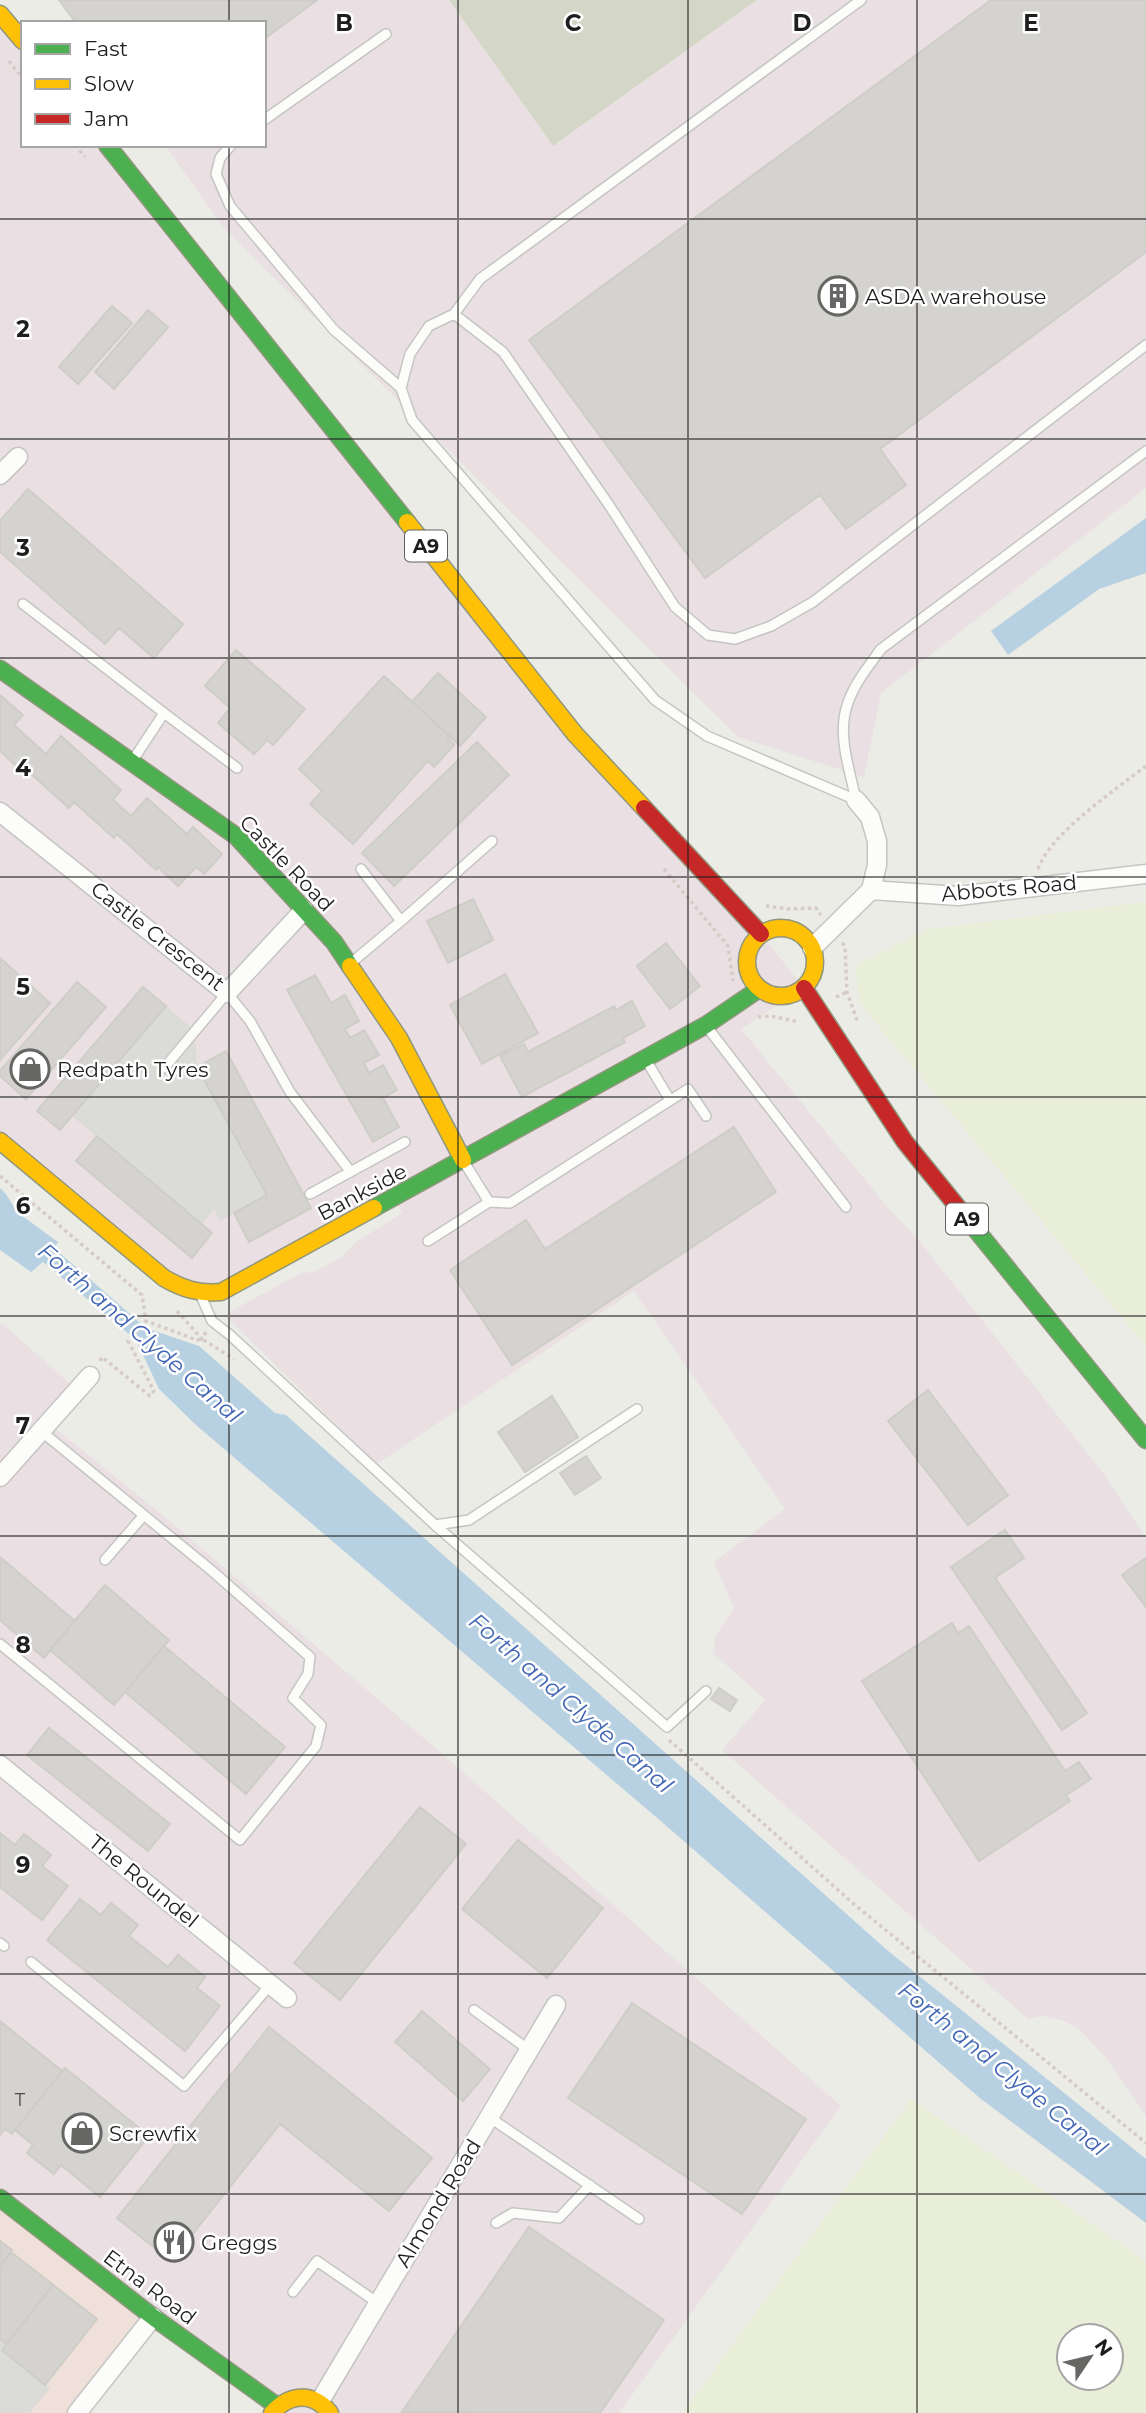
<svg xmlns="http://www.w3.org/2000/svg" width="1146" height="2413" font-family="Montserrat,sans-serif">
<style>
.commercial{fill:#efe1da}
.industrial{fill:#eadfe3}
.construction{fill:#d4d7c7}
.farmland{fill:#e9eed8;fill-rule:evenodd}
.parking{fill:#dbdbd8}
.water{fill:#b7d1e2}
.building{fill:#d4d3cf;stroke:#cfcdc7;stroke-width:2}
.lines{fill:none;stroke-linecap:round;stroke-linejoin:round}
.lane-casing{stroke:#c5c5c2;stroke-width:12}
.street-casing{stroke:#c5c5c2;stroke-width:21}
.fast-casing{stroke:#90977d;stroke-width:19}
.slow-casing{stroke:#90977d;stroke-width:19}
.jam-casing{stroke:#90977d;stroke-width:19}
.path{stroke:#d7cbc5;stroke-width:3.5;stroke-dasharray:3.5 3.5;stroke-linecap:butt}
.lane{stroke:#fcfcfb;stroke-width:9}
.street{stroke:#fcfcfb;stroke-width:18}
.fast{stroke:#4caf50;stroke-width:16}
.slow{stroke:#ffc107;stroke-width:16}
.jam{stroke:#c62828;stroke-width:16}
.grid{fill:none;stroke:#1e1e1e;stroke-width:2;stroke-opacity:0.55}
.labels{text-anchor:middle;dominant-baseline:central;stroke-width:5;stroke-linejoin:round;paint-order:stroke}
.number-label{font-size:18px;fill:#4c4b4a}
.shield{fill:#fff;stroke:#626262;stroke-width:2}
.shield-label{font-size:19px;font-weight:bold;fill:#1e1e1e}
.poi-label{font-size:21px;fill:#1e1e1e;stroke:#fff;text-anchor:start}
.street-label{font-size:21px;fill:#1e1e1e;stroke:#fff}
.water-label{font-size:23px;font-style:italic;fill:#4366b4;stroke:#fff}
.grid-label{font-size:23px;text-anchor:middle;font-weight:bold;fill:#1e1e1e;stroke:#fff;stroke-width:5;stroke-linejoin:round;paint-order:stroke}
</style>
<rect width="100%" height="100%" fill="#ecece6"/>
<path class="commercial" d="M 0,2198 L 153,2317 L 77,2413 L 0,2413 Z"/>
<path class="industrial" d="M 64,0 L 449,0 L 553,146 L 757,0 L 1146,0 L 1146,488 L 881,693 L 864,777 L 738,737 L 223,227 L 165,145 L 264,145 L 264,23 Z
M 0,14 L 23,41 L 23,145 L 107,145 L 575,734 L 761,934 L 804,988 L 741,1029 L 890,1210 L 916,1237 L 1104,1474 L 1146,1538 L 1146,2116 L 1107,2059 L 1079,2029 L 1062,2020 L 1042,2016 L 1028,2019 L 722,1750 L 765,1700 L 713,1653 L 716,1635 L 734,1608 L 714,1562 L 785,1509 L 634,1291 L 377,1464 L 224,1315 L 301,1273 L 314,1272 L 340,1258 L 355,1243 L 402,1213 L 394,1199 L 200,1294 L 0,1141 Z
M 0,1324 L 3,1324 L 77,1390 L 49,1423 L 166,1518 L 440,1752 L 841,2106 L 619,2413 L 288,2413 L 0,2198 Z"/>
<path class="construction" d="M 449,0 L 757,0 L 553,146 Z"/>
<path class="farmland" d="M 1146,902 L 1146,1346 L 860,1004 L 855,966 L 928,929 Z
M 911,2099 L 1146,2261 L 1146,2413 L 683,2413 ZM 1069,2336 L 1111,2336 L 1111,2378 L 1069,2378 Z"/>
<path class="parking" d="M 166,1006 L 195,1031 L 197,1067 L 267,1195 L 220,1221 L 214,1209 L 202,1224 L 72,1116 Z
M 0,2339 L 7,2344 L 2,2351 L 50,2388 L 30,2413 L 0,2413 Z"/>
<path class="water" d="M 1146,518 L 1146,573 L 1099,589 L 1008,655 L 991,631 Z
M 0,1188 L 6,1194 L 17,1212 L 58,1242 L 54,1248 L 146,1328 L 199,1346 L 275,1413 L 286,1415 L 887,1950 L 1146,2159 L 1146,2223 L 981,2099 L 656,1817 L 196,1425 L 159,1389 L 136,1340 L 43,1262 L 31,1272 L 0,1250 Z"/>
<path class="building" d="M 59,0 L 317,0 L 264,39 L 264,23 L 76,23 Z
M 991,0 L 1146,0 L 1146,252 L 880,449 L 906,485 L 846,529 L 820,495 L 705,578 L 529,340 Z
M 112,306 L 132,323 L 78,384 L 59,367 Z
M 148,310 L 168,327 L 114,389 L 95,372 Z
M 28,489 L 183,624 L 154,658 L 119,628 L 105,644 L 0,552 L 0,521 Z
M 236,650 L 305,709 L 273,745 L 267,740 L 254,754 L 218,723 L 230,708 L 205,686 Z
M 438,673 L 486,717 L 460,746 L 412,702 Z
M 384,676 L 450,736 L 447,738 L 454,745 L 434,767 L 428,761 L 353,844 L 310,804 L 322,791 L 299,769 Z
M 0,695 L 23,715 L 14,725 L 46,754 L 61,736 L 121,790 L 113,800 L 131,816 L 147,798 L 187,834 L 193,827 L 222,854 L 204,874 L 196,867 L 178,886 L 158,867 L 156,870 L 117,834 L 114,838 L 74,802 L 69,808 L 30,773 L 27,776 L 0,751 Z
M 477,742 L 509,775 L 394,886 L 362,853 Z
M 473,899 L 493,940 L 448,963 L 427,921 Z
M 666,943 L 700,986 L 670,1009 L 637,966 Z
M 0,958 L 50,1003 L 0,1060 Z
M 505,974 L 538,1033 L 482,1064 L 450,1005 Z
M 315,975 L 331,1003 L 345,995 L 359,1021 L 345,1029 L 350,1038 L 364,1030 L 379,1055 L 364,1063 L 369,1073 L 383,1065 L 397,1090 L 383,1098 L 399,1127 L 373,1142 L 287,990 Z
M 77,982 L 106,1007 L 26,1099 L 0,1076 L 0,1071 Z
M 143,987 L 166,1006 L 60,1130 L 37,1111 Z
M 632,1001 L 645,1026 L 623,1038 L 625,1042 L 522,1097 L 500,1056 L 524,1044 L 528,1052 L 614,1006 L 616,1010 Z
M 226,1051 L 311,1208 L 249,1242 L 234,1213 L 267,1195 L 197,1067 Z
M 734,1127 L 776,1192 L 512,1365 L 450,1270 L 526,1220 L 545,1249 Z
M 97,1136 L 212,1233 L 192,1258 L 76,1161 Z
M 928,1390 L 1008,1495 L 968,1525 L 888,1421 Z
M 552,1396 L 578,1437 L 525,1472 L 498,1432 Z
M 586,1456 L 601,1478 L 575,1495 L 560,1473 Z
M 1005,1530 L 1024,1558 L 995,1578 L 1087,1713 L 1062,1730 L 951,1567 Z
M 0,1557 L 75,1621 L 44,1658 L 0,1620 Z
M 1146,1558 L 1146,1607 L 1122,1575 Z
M 105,1585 L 169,1640 L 114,1705 L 50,1650 Z
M 952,1623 L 958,1633 L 969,1626 L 1065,1771 L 1079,1762 L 1091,1779 L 1066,1795 L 1070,1801 L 979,1861 L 862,1681 Z
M 164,1646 L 285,1747 L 246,1794 L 125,1692 Z
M 719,1688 L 737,1700 L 730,1711 L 711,1699 Z
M 49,1728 L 170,1824 L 148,1851 L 27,1755 Z
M 420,1807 L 466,1844 L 340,2000 L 294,1963 Z
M 0,1833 L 15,1845 L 24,1834 L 51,1855 L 42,1866 L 68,1886 L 42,1920 L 0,1887 Z
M 518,1840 L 603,1908 L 547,1978 L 462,1909 Z
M 80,1899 L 101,1915 L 111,1903 L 138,1925 L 129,1936 L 168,1967 L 178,1955 L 205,1977 L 197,1988 L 220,2006 L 185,2051 L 47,1940 Z
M 632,2003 L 806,2119 L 742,2214 L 568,2098 Z
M 422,2011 L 490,2069 L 463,2101 L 395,2042 Z
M 0,2021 L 62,2071 L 12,2134 L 5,2129 L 0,2135 Z
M 269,2027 L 432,2158 L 389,2211 L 280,2124 L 171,2261 L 117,2218 Z
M 65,2068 L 149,2136 L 100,2197 L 61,2165 L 54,2174 L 27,2153 L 33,2145 L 15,2130 Z
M 529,2227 L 664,2320 L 600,2413 L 402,2412 Z
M 0,2241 L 12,2250 L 0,2266 Z
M 11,2252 L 53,2285 L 7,2344 L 0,2339 L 0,2266 Z
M 53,2285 L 97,2319 L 45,2385 L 2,2350 Z"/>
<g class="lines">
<g class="lane-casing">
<path id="lane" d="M 264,120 L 386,34
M 231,145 L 220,158 L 216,174 L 230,206 L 334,330 L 401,388
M 454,314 L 480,279 L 861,0
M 23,604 L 164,713 L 133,760
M 164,713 L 237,768
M 856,800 L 707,736 L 655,700 L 412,420 L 401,388 L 410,354 L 429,326 L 454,314 L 503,352 L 609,505 L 675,607 L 708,635 L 735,639 L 771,626 L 813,602 L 1146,345
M 856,800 C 850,771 838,738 846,709 C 852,686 868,667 881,649 L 1146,451
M 401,921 L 492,841
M 351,963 L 401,921 L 361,869
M 707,1027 L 846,1207
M 646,1060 L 670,1100
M 164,1068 L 227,993 L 250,1021 L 290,1092 L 350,1171
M 464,1162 L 489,1202
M 310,1194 L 405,1142
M 428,1241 L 489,1202 L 510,1203 L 688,1089 L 706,1116
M 201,1296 L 212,1321 L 230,1335 L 435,1525 L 469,1520 L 637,1409
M 435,1525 L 667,1727 L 706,1691
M 105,1560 L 144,1515
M 0,1644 L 240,1840 L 316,1746 L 321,1725 L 293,1698 L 308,1674 L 310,1657 L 211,1570 L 41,1431
M 0,1943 L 4,1946
M 31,1962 L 184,2086 L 271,1984
M 474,2010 L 529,2050
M 489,2117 L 639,2219
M 496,2223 L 513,2213 L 559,2218 L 590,2185
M 293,2292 L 317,2261 L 378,2303"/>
</g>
<g class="street-casing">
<path id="street" d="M 0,475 L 18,457
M 0,812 L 227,993 L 304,910
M 871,890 L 958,896 L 1146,874
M 812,948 L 871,890 L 877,865 L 877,841 L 870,817 L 856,800
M 0,1477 L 90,1376
M 0,1765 L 287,1998
M 320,2401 L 556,2005
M 77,2413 L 153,2317"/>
</g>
<g class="fast-casing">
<path id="fast" d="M 107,145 L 407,522
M 0,669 L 236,836 L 334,942 L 350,966
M 374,1208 L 706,1025 L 759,989
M 960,1210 L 1146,1440
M 0,2198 L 153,2317 L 277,2406"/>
</g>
<g class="slow-casing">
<path id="slow" d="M 0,14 L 23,41
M 407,522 L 575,734 L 644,808
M747 962a34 34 0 1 1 68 0a34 34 0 1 1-68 0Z
M 350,966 L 399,1038 L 463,1160
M 0,1141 L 164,1278 C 183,1289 199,1294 221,1292 L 374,1208
M 272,2413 C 290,2393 313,2392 330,2413"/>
</g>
<g class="jam-casing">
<path id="jam" d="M 644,808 L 761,934
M 804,988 L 905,1142 L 960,1210"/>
</g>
<path class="path" d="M 9,61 L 23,79
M 75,145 L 85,157
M 664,869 L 728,946 L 733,981
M 1038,869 C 1050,834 1115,790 1146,766
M 766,906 L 789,909 L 816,908 L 821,915
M 842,943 L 845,946 L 847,992 L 858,1023
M 836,997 L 847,992
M 758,1017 L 770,1016 L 799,1022
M 0,1176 L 142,1295 L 146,1321 L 197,1340 L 202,1339 L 234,1359
M 177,1311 L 202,1339 L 206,1332
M 100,1361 L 102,1357 L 150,1396 L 154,1391 L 128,1341 L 146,1321
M 669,1740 L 855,1905 L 1146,2143"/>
<use href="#lane" class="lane"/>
<use href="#street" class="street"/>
<use href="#fast" class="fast"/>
<use href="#slow" class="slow"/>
<use href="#jam" class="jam"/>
</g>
<path class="grid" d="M 229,0 L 229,23M 458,0 L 458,2413M 688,0 L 688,2413M 917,0 L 917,2413M 229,145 L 229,2413M 0,219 L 1146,219M 0,439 L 1146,439M 0,658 L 1146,658M 0,877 L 1146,877M 0,1097 L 1146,1097M 0,1316 L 1146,1316M 0,1536 L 1146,1536M 0,1755 L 1146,1755M 0,1974 L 1146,1974M 0,2194 L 1146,2194"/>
<defs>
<g id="building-ring" transform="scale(2.0125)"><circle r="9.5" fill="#fff" stroke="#666664" stroke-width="1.5"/><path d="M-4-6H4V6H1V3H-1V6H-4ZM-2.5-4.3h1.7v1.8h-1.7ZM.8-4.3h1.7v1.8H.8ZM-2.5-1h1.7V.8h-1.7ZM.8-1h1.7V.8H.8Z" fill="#666664"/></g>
<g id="shop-ring" transform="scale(2.0125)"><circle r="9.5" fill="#fff" stroke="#666664" stroke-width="1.5"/><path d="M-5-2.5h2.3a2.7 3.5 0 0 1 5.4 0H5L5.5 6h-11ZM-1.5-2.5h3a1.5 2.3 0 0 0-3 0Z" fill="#666664"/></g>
<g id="restaurant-ring" transform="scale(2.0125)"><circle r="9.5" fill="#fff" stroke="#666664" stroke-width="1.5"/><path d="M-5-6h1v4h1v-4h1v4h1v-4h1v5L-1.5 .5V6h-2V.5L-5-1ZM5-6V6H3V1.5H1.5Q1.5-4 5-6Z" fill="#666664"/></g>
</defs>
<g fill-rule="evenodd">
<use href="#building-ring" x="838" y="296"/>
<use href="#shop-ring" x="30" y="1069"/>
<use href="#shop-ring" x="82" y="2133"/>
<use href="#restaurant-ring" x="174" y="2242"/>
</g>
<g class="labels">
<g class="number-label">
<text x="20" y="2100">T</text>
</g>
<g class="shield">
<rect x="405" y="530.5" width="42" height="31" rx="5"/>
<rect x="946" y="1203.5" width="42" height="31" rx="5"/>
</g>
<g class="shield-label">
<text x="426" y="546">A9</text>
<text x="967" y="1219">A9</text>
</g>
<g class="poi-label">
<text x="865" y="296">ASDA warehouse</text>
<text x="57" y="1069">Redpath Tyres</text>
<text x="109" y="2133">Screwfix</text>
<text x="201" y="2242">Greggs</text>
</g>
<g class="street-label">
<text transform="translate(287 863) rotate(46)">Castle Road</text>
<text transform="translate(1009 888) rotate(-5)">Abbots Road</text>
<text transform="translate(158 936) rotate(38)">Castle Crescent</text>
<text transform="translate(362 1192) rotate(-28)">Bankside</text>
<text transform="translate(144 1881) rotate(39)">The Roundel</text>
<text transform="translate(438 2203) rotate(-59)">Almond Road</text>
<text transform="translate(150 2287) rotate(37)">Etna Road</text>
</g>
<g class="water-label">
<text transform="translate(140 1333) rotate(41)">Forth and Clyde Canal</text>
<text transform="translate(571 1703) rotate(41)">Forth and Clyde Canal</text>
<text transform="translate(1003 2069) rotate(39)">Forth and Clyde Canal</text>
</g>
</g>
<g class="grid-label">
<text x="344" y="31">B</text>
<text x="573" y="31">C</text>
<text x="802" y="31">D</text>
<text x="1031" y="31">E</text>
<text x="23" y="337">2</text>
<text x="23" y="556">3</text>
<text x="23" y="776">4</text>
<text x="23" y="995">5</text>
<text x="23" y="1214">6</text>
<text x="23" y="1434">7</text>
<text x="23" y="1653">8</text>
<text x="23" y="1873">9</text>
</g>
<rect x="21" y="21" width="245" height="126" fill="#ffffff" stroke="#a5a5a5" stroke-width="2"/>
<rect x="35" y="44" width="35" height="10" fill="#4caf50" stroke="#a5a5a5" stroke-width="2"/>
<text x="84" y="56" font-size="21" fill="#1e1e1e">Fast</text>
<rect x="35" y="79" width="35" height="10" fill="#ffc107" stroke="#a5a5a5" stroke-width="2"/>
<text x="84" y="91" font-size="21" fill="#1e1e1e">Slow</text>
<rect x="35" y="114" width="35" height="10" fill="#c62828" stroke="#a5a5a5" stroke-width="2"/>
<text x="84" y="126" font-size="21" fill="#1e1e1e">Jam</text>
<g transform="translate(1090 2357) rotate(55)"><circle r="33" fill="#ffffff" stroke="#a5a5a5" stroke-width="2"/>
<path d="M0-5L12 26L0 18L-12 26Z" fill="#666664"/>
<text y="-10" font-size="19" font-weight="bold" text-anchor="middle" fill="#1e1e1e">N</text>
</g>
</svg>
